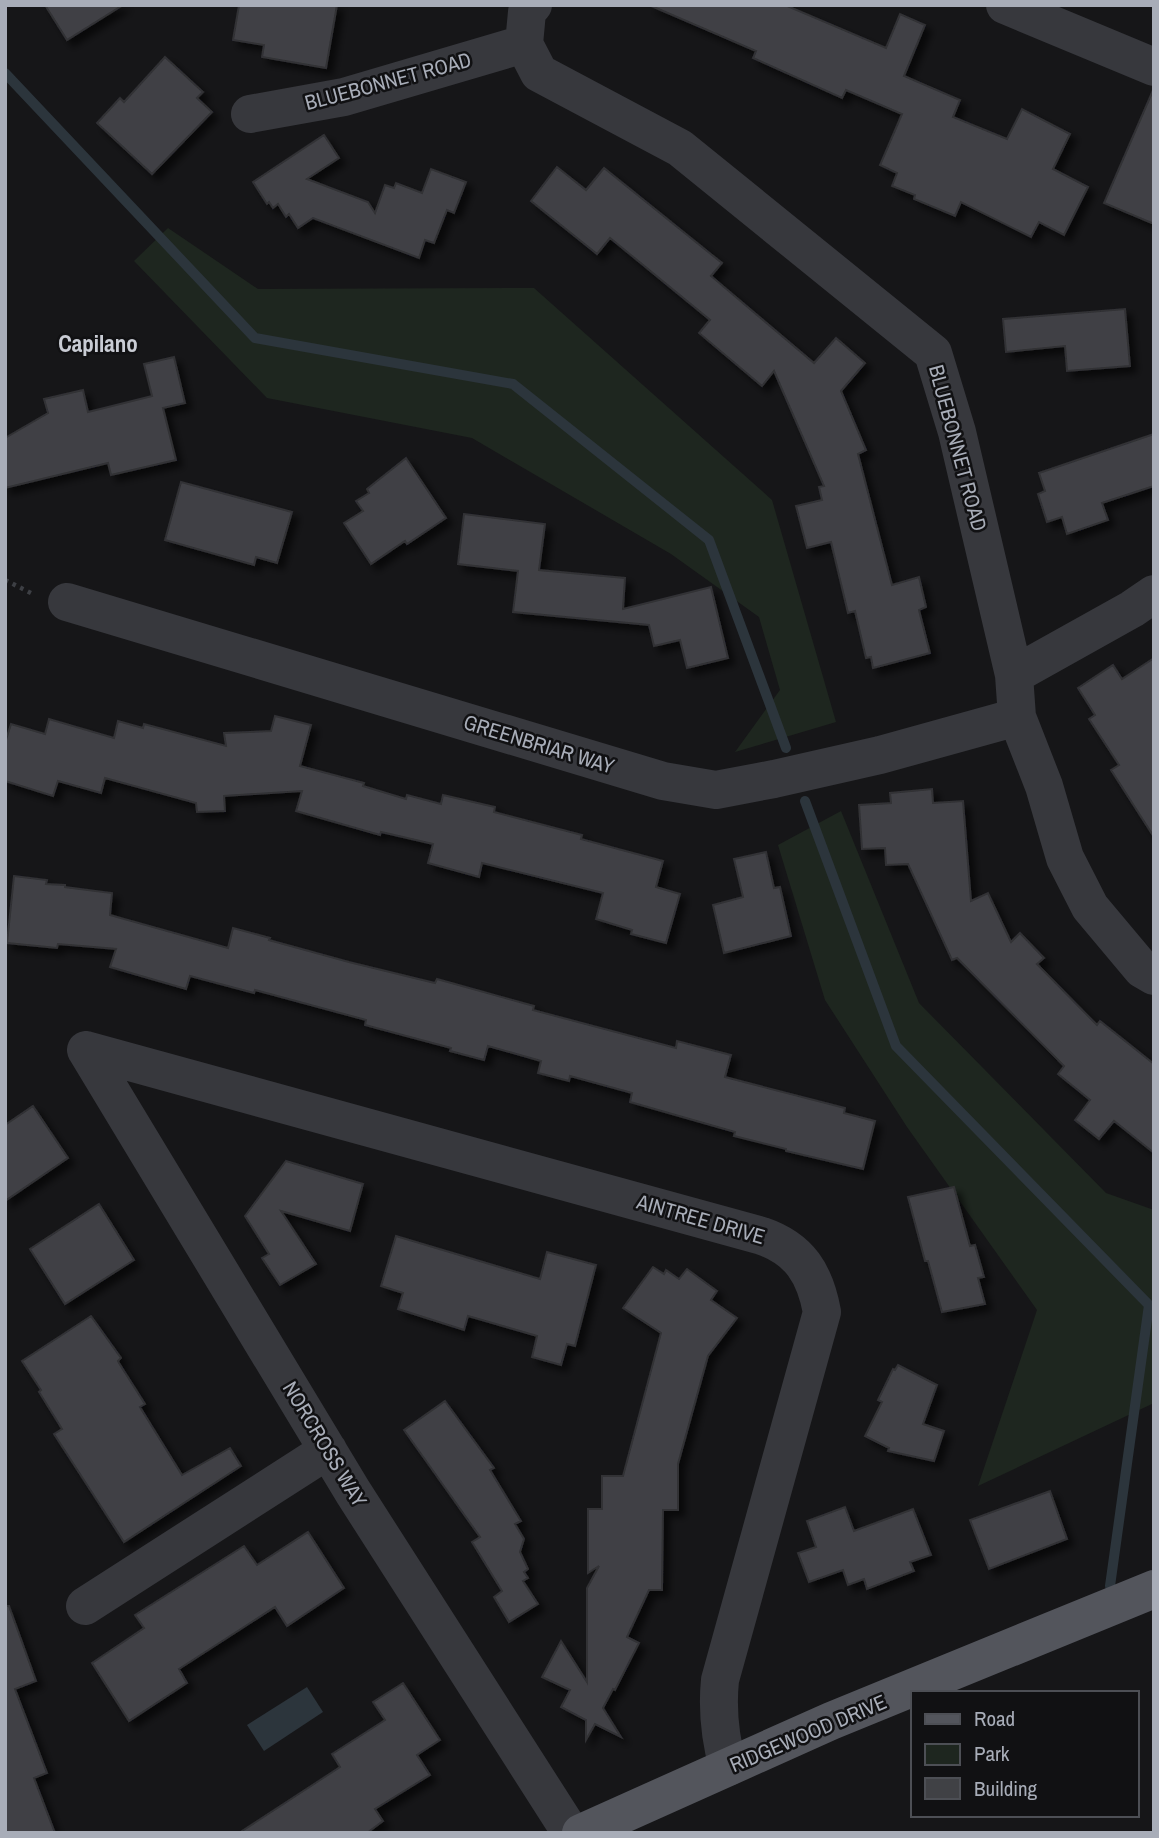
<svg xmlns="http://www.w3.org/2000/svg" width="1159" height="1838" font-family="'Archivo Narrow',sans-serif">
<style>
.green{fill:#1e261f}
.water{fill:#2c353c}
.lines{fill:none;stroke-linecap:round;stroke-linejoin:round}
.stream{stroke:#2c353c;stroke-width:10}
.building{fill:#404145;stroke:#303034;stroke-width:2;filter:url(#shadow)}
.path{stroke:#3d3f44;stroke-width:4.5;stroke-dasharray:3.5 5;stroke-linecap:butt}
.minor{stroke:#37383d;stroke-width:38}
.major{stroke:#53555c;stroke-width:38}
.labels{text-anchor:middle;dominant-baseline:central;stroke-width:5;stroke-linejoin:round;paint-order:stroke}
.street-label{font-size:21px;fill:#a8adb8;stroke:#111113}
.neighbourhood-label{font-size:23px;font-weight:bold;fill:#c9ccd4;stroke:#111113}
</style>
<defs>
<filter id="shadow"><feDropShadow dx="6" dy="6" stdDeviation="3.5" flood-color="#0009"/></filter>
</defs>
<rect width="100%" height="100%" fill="#161618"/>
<path class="green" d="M 168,228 L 258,289 L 534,288 L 772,500 L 836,722 L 735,752 L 780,690 L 759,617 L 671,554 L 472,438 L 267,398 L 134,261 Z
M 841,811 L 919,1003 L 1106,1193 L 1154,1210 L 1154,1403 L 978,1486 L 1037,1310 L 907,1127 L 825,1000 L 778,845 Z"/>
<path class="water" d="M 307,1687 L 323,1712 L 264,1751 L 247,1725 Z"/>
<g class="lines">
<path class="stream" d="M 5,73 L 255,338 L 513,384 L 709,540 L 786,748
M 805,801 L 896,1046 L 1149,1305 L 1110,1586 L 1115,1592"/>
</g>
<path class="building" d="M 45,5 L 123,5 L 67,40 Z
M 239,5 L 337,5 L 326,68 L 262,57 L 264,45 L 233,40 Z
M 649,5 L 785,5 L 886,48 L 900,14 L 925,25 L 904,76 L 960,100 L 953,117 L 1007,139 L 1022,109 L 1070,134 L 1053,169 L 1088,187 L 1064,235 L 1039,222 L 1031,237 L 961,202 L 955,216 L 914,199 L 915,195 L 892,186 L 897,173 L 880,165 L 902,114 L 846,90 L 842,98 L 753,58 L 756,51 Z
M 165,57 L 203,92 L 197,98 L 212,112 L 152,174 L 97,123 L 120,98 L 124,102 Z
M 1154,88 L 1154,224 L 1104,203 Z
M 324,135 L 339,158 L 307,179 L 368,202 L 375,213 L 385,185 L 394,188 L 396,183 L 422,193 L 431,169 L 466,182 L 454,213 L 447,210 L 434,243 L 425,240 L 419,258 L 313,218 L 298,228 L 289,214 L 286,217 L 278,204 L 273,208 L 269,202 L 267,204 L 253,182 Z
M 557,167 L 586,190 L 604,168 L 722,263 L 711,276 L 814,363 L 836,338 L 865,363 L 841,391 L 866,450 L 858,454 L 892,585 L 919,577 L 926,607 L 919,610 L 930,653 L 873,668 L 871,657 L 866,658 L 855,611 L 848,613 L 831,542 L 807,548 L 796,506 L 822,500 L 819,487 L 824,486 L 774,371 L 762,386 L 699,333 L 710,320 L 610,238 L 597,254 L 531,201 Z
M 1125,309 L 1130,366 L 1067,371 L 1065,346 L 1006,352 L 1003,319 Z
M 174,357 L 185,403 L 163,408 L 176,460 L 111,475 L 108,463 L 5,488 L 5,438 L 48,413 L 44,399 L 83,390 L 88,412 L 152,396 L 144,364 Z
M 1154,434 L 1154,486 L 1102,503 L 1108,520 L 1067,534 L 1062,517 L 1047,522 L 1038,494 L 1045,491 L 1039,473 Z
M 406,458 L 446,518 L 407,544 L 405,541 L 371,564 L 344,523 L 363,511 L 356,501 L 369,493 L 367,489 Z
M 181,482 L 292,512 L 277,563 L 256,557 L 254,565 L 165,540 Z
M 464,514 L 545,524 L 539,570 L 625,578 L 623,609 L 711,587 L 728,658 L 687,668 L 680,640 L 654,646 L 649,625 L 513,612 L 518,571 L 458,564 Z
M 1154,658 L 1154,837 L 1111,770 L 1119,765 L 1089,719 L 1095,715 L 1078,688 L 1113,665 L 1122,679 Z
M 275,716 L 311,725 L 300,766 L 364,783 L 363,786 L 406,799 L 407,795 L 441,804 L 443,795 L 495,807 L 494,812 L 582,835 L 581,839 L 663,861 L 656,887 L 680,894 L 666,943 L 631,934 L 632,930 L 596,919 L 603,893 L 482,863 L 479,877 L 428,863 L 433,844 L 381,832 L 380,835 L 296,811 L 302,791 L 224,796 L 225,811 L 197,812 L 196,803 L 105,778 L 101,793 L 58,781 L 53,796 L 5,781 L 5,743 L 11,724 L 45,734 L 49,719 L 114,738 L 118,721 L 143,728 L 144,724 L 226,746 L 224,733 L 271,731 Z
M 932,789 L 933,803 L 963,801 L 971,901 L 988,893 L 1011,942 L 1020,933 L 1044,958 L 1037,964 L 1097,1025 L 1100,1021 L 1154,1064 L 1154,1153 L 1114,1121 L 1099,1139 L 1075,1120 L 1090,1100 L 1058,1074 L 1064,1066 L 957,958 L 952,960 L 908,864 L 886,865 L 885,848 L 862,849 L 859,805 L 891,803 L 890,793 Z
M 766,852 L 774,888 L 780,887 L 791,936 L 724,953 L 713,905 L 743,897 L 734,859 Z
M 14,876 L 47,880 L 46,884 L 65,885 L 65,887 L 112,893 L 110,915 L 228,948 L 233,928 L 270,938 L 269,940 L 349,962 L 435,983 L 437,979 L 534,1006 L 533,1010 L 646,1040 L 676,1048 L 677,1041 L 731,1055 L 725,1077 L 845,1108 L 844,1113 L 875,1121 L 863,1169 L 786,1151 L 786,1149 L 734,1136 L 735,1132 L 630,1102 L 632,1093 L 570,1076 L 569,1081 L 538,1073 L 541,1061 L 488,1046 L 484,1060 L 450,1051 L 451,1048 L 365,1025 L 366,1020 L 255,990 L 254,993 L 190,976 L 186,989 L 110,967 L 116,949 L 58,944 L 57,948 L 7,943 Z
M 33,1106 L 68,1158 L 5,1201 L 5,1125 Z
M 286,1161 L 363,1184 L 350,1231 L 281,1211 L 316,1264 L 280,1285 L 262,1258 L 269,1254 L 245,1216 Z
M 954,1187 L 970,1246 L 975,1245 L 984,1277 L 978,1278 L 985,1304 L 942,1312 L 928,1261 L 925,1261 L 908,1197 Z
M 99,1204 L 134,1260 L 65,1304 L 30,1249 Z
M 396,1236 L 540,1279 L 547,1252 L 596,1265 L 575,1346 L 567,1344 L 561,1365 L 532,1357 L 537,1336 L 468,1316 L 464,1330 L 398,1309 L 403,1293 L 381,1286 Z
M 653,1267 L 664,1274 L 666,1270 L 679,1279 L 687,1269 L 717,1291 L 711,1300 L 737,1318 L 708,1356 L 678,1464 L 678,1510 L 663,1510 L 662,1590 L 649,1590 L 627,1637 L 639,1643 L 615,1690 L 613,1689 L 603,1708 L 621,1737 L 595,1724 L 586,1740 L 586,1720 L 561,1707 L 570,1690 L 542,1677 L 561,1641 L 587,1682 L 587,1588 L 599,1566 L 588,1573 L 588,1509 L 602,1509 L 602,1476 L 623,1476 L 661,1333 L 623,1308 Z
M 91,1316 L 121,1358 L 118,1361 L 119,1363 L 145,1404 L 140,1407 L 182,1475 L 230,1448 L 241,1466 L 124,1542 L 54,1434 L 62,1429 L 39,1392 L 41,1390 L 22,1361 Z
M 898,1365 L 937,1385 L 923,1424 L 944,1431 L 934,1461 L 888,1451 L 889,1448 L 865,1436 L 882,1402 L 878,1400 L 893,1369 L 895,1370 Z
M 445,1401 L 494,1468 L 490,1470 L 521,1521 L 515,1524 L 524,1539 L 520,1552 L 528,1569 L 524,1572 L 528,1578 L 523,1581 L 538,1604 L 509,1622 L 494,1597 L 502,1591 L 472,1542 L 480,1537 L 404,1430 Z
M 1050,1491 L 1067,1539 L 989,1569 L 970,1520 Z
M 845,1507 L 854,1531 L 913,1509 L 931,1555 L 910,1562 L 914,1571 L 867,1589 L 864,1579 L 848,1585 L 843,1570 L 809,1582 L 798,1553 L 816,1547 L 807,1521 Z
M 308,1532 L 344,1588 L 287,1626 L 275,1607 L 179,1669 L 187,1683 L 129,1721 L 92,1663 L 144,1628 L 135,1615 L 244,1546 L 257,1565 Z
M 5,1606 L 9,1606 L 36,1681 L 15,1689 L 47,1773 L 34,1778 L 55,1833 L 5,1833 Z
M 403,1683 L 440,1740 L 417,1755 L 430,1775 L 375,1809 L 383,1821 L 367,1833 L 239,1833 L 340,1767 L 332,1754 L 385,1720 L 373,1702 Z"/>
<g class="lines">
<path class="path" d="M 5,580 L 33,594"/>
<path class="minor" d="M 533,5 L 527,12 L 524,44 L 539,73 L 680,148 L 933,353 L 957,432 L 1014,675 L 1017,717 L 1044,786 L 1065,858 L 1090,907 L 1142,969 L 1154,976
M 1005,5 L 1154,67
M 250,114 L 344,97 L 524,44
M 67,602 L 663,781 L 716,790 L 774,779 L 880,755 L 1017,717
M 1014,675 L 1132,609 L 1154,594
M 86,1050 L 762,1236 C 800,1249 815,1274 822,1312 L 720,1680 C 717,1710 720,1738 728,1767
M 86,1050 L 353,1492 L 571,1833
M 85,1606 L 328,1450"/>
<path class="major" d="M 581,1833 L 831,1721 L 1154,1589"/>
</g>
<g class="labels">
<g class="street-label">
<text transform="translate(388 81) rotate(-15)">BLUEBONNET ROAD</text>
<text transform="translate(958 448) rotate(75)">BLUEBONNET ROAD</text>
<text transform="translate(539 744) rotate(17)">GREENBRIAR WAY</text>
<text transform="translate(701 1219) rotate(16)">AINTREE DRIVE</text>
<text transform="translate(325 1444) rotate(59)">NORCROSS WAY</text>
<text transform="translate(808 1733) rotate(-23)">RIDGEWOOD DRIVE</text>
</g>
<g class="neighbourhood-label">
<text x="98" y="343">Capilano</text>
</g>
</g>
<rect width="1159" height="1838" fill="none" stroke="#a8adb8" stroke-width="14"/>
<rect x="911" y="1691" width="228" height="126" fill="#111113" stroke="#4d4f55" stroke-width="2"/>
<rect x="925" y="1714" width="35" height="10" fill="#53555c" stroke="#4d4f55" stroke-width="2"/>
<text x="974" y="1726" font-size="21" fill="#a8adb8">Road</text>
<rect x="925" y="1744" width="35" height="21" fill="#1e261f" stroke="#4d4f55" stroke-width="2"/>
<text x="974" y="1761" font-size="21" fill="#a8adb8">Park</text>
<rect x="925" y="1778" width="35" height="21" fill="#404145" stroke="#4d4f55" stroke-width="2"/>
<text x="974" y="1796" font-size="21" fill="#a8adb8">Building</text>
</svg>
